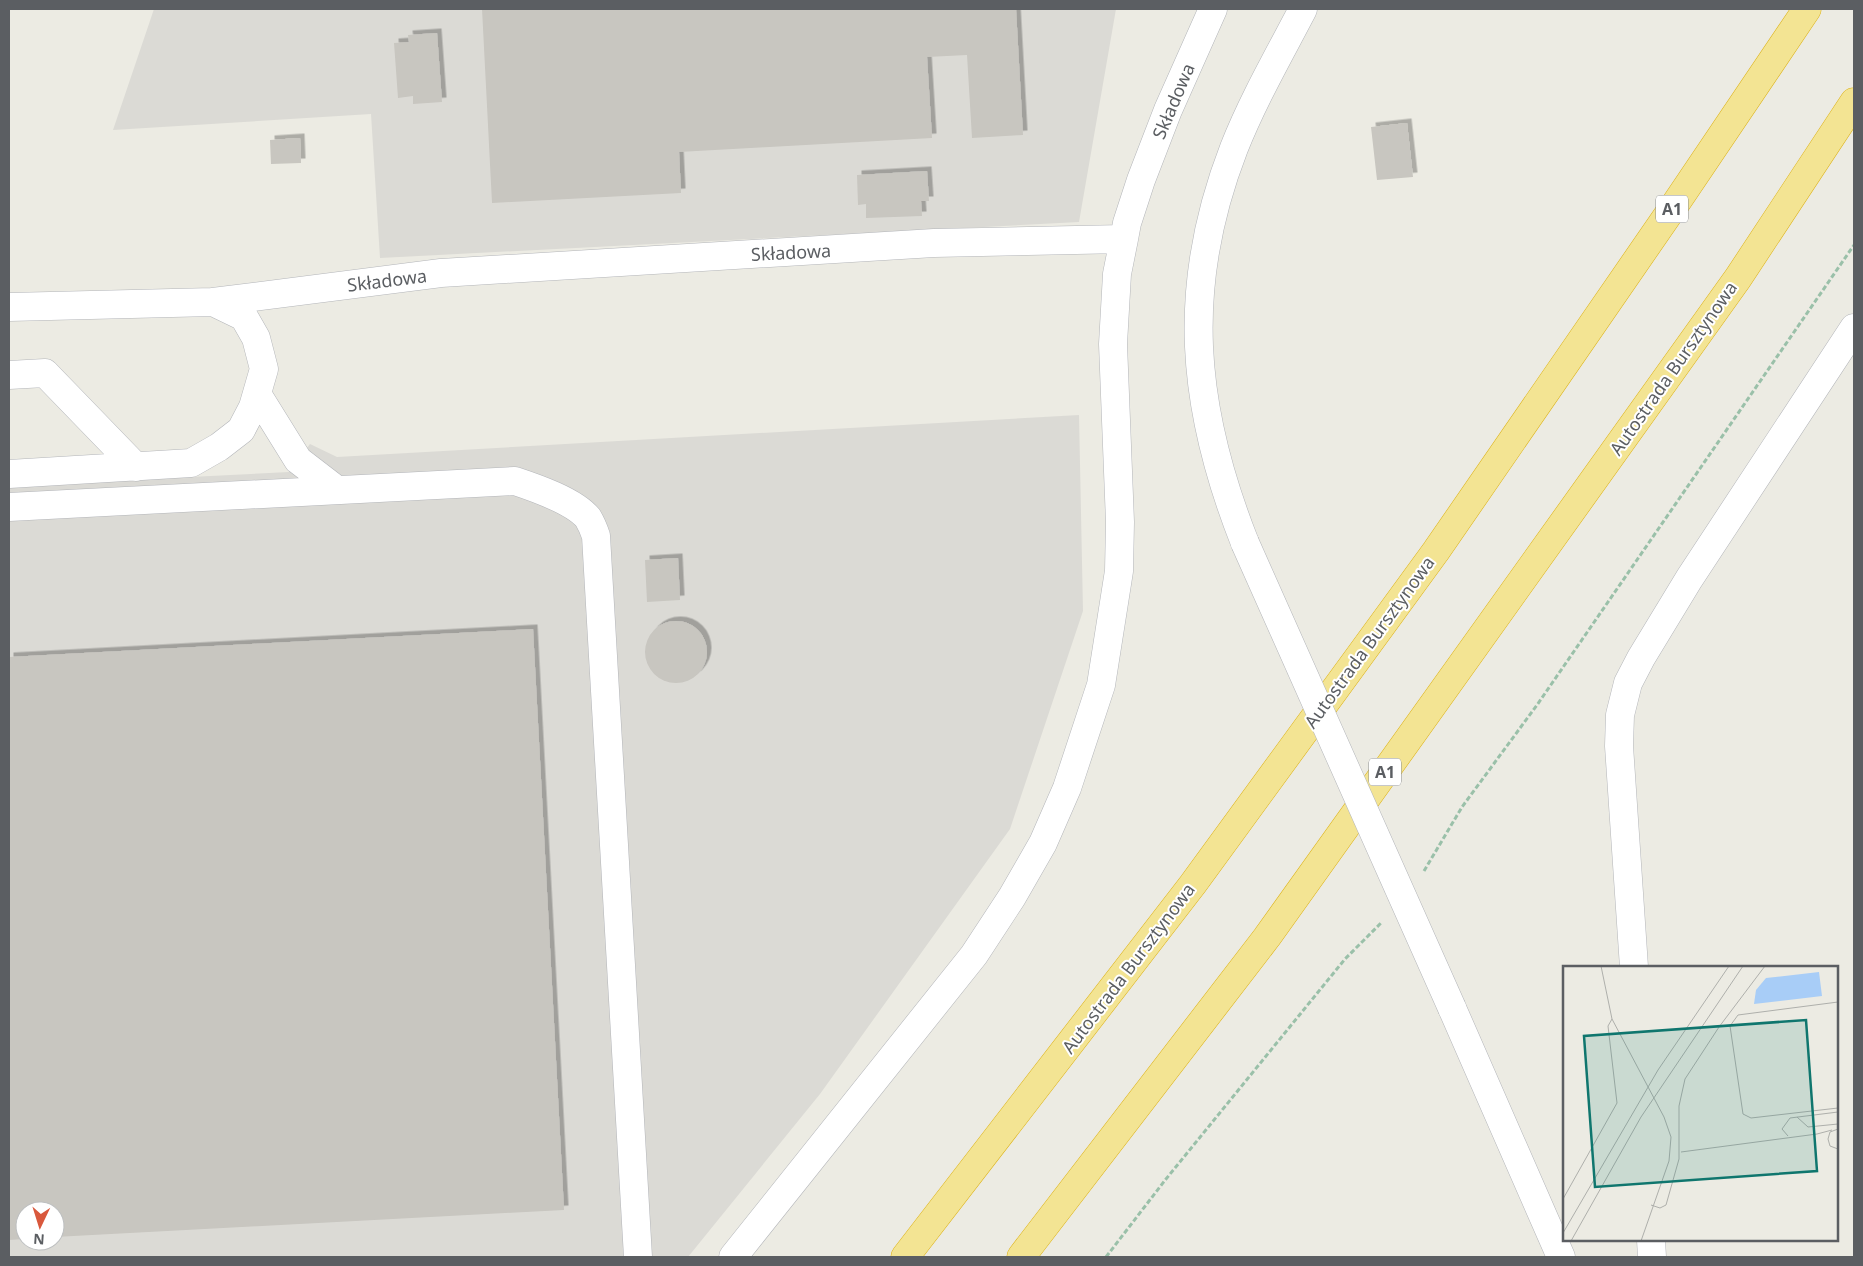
<svg xmlns="http://www.w3.org/2000/svg" width="1863" height="1266" font-family="'Noto Sans',sans-serif">
<style>
.industrial{fill:#dbdad5;fill-rule:evenodd}
.building{fill:#c8c6c0;filter:url(#shadow)}
.lines{fill:none;stroke-linecap:round;stroke-linejoin:round}
.minor-casing{stroke:#b3b5b9;stroke-width:29}
.highway-casing{stroke:#dcb114;stroke-width:29}
.path{stroke:#9ac0a9;stroke-width:3;stroke-dasharray:5 2.5;stroke-linecap:butt}
.minor{stroke:#fff;stroke-width:28}
.highway{stroke:#f3e493;stroke-width:28}
.minor-bridge-casing{stroke:#b3b5b9;stroke-width:29;stroke-linecap:butt}
.minor-bridge{stroke:#fff;stroke-width:28}
.labels{text-anchor:middle;dominant-baseline:central;stroke-width:4;stroke-linejoin:round;paint-order:stroke}
.shield{fill:#fff;stroke:#8c8e91;stroke-width:1}
.shield-label{font-size:16px;font-weight:bold;fill:#5b5e62}
.street-label{font-size:18px;fill:#5b5e62;stroke:#fff}
.inset-road{fill:none;stroke:#aeafab;stroke-width:1}
.view{fill:#0f766e;fill-opacity:0.15;stroke:#0f766e;stroke-width:2.5}
.inset-edge{fill:none;stroke:#5b5e62;stroke-width:2.5}
</style>
<defs>
<filter id="shadow"><feDropShadow dx="4.5" dy="-4.5" stdDeviation="0" flood-color="#0004"/></filter>
</defs>
<rect width="100%" height="100%" fill="#ecebe3"/>
<path class="industrial" d="M 154,9 L 1116,9 L 1079,222 L 380,258 L 371,114 L 113,130 Z
M 1079,415 L 1083,611 L 1010,829 L 820,1094 L 688,1257 L 9,1257 L 9,486 L 289,472 L 310,444 L 337,457 ZM 25,1211 L 55,1211 L 55,1241 L 25,1241 Z"/>
<path class="building" d="M 482,9 L 1016,9 L 1023,135 L 972,138 L 967,55 L 927,57 L 932,138 L 679,152 L 681,193 L 492,203 Z
M 437,33 L 442,102 L 413,104 L 413,96 L 398,98 L 394,43 L 409,42 L 408,35 Z
M 1407,123 L 1413,177 L 1377,180 L 1371,127 Z
M 300,138 L 301,163 L 271,164 L 270,140 Z
M 927,171 L 929,201 L 921,201 L 922,216 L 866,218 L 866,204 L 858,205 L 857,175 Z
M 678,558 L 680,600 L 647,602 L 645,560 Z
M645 652a31 31 0 1 1 62 0a31 31 0 1 1-62 0Z
M 533,629 L 564,1210 L 55,1237 L 55,1211 L 25,1211 L 25,1239 L 9,1240 L 9,657 Z"/>
<g class="lines">
<g class="minor-casing">
<path id="minor" d="M 213,302 L 441,273 L 934,243 L 1124,239
M 9,307 L 213,302 L 244,317 L 256,338 L 264,369 L 253,407 L 241,430 L 219,447 L 191,463 L 9,474
M 9,375 L 45,373 L 136,467
M 257,394 L 298,460 L 337,490
M 9,507 L 515,481 C 536,488 574,501 588,518 C 591,523 594,530 596,536 L 638,1257
M 1245,543 C 1191,407 1180,287 1234,148 C 1253,100 1279,55 1303,9
M 1634,967 L 1619,746 L 1620,715 L 1628,683 L 1641,658 L 1689,579 L 1854,328
M 1452,1008 L 1561,1257
M 1651,1240 L 1652,1257
M 733,1257 L 974,955 L 1012,897 L 1043,843 L 1067,788 L 1101,685 L 1119,571 L 1120,522 L 1113,344 L 1117,274 L 1124,239 L 1127,223 L 1141,180 L 1168,110 L 1213,9"/>
</g>
<g class="highway-casing">
<path id="highway" d="M 905,1257 L 1193,884 L 1436,551 L 1672,209 L 1807,9
M 1021,1257 L 1267,937 L 1738,278 L 1854,102"/>
</g>
<path class="path" d="M 1424,871 L 1462,807 L 1537,705 L 1854,245
M 1106,1257 L 1166,1179 L 1345,959 L 1382,922"/>
<use href="#minor" class="minor"/>
<use href="#highway" class="highway"/>
<g class="minor-bridge-casing">
<path id="minor-bridge" d="M 1245,543 L 1452,1008"/>
</g>
<use href="#minor-bridge" class="minor-bridge"/>
</g>
<g class="labels">
<g class="shield">
<rect x="1656" y="195.5" width="32" height="27" rx="4"/>
<rect x="1369" y="758.5" width="32" height="27" rx="4"/>
</g>
<g class="shield-label">
<text x="1672" y="209">A1</text>
<text x="1385" y="772">A1</text>
</g>
<g class="street-label">
<text transform="translate(1173 101) rotate(-67)">Składowa</text>
<text transform="translate(791 252) rotate(-3)">Składowa</text>
<text transform="translate(387 280) rotate(-7)">Składowa</text>
<text transform="translate(1673 368) rotate(-55)">Autostrada Bursztynowa</text>
<text transform="translate(1369 642) rotate(-54)">Autostrada Bursztynowa</text>
<text transform="translate(1128 968) rotate(-53)">Autostrada Bursztynowa</text>
</g>
</g>
<g transform="translate(1563 966)">
<rect width="275" height="275" fill="#ecebe3"/>
<path d="M 256,6 L 259,30 L 191,38 L 193,24 L 203,12 Z" fill="#a8cdf7"/>
<path class="inset-road" d="M 38,0 L 49,53 L 101,151 L 108,171 L 106,195 L 78,275M 275,36 L 175,49 L 167,60 L 180,148 L 188,152 L 275,142M 234,151 L 245,161 L 275,158M 275,163 L 267,166 L 265,173 L 267,180 L 275,183M 225,170 L 219,163 L 227,152 L 275,146M 118,186 L 254,168 L 269,164M 0,233 L 54,137 L 45,60 L 49,53M 88,239 L 97,242 L 103,239 L 116,193 L 116,140 L 122,113 L 156,61 L 202,0M 0,267 L 95,104 L 166,0M 8,275 L 78,151 L 180,0"/>
<path class="view" d="M 243,54 L 254,205 L 32,221 L 21,70 Z"/>
<rect width="275" height="275" class="inset-edge"/>
</g>
<rect width="1863" height="1266" fill="none" stroke="#5b5e62" stroke-width="20"/>
<g transform="translate(40 1226) rotate(184)"><circle r="24" fill="#ffffff" stroke="#bdbfc0"/>
<path d="M0-4L9 19L0 12L-9 19Z" fill="#d9583c"/>
<text y="-8" font-size="14" font-weight="bold" text-anchor="middle" fill="#5b5e62">N</text>
</g>
</svg>
